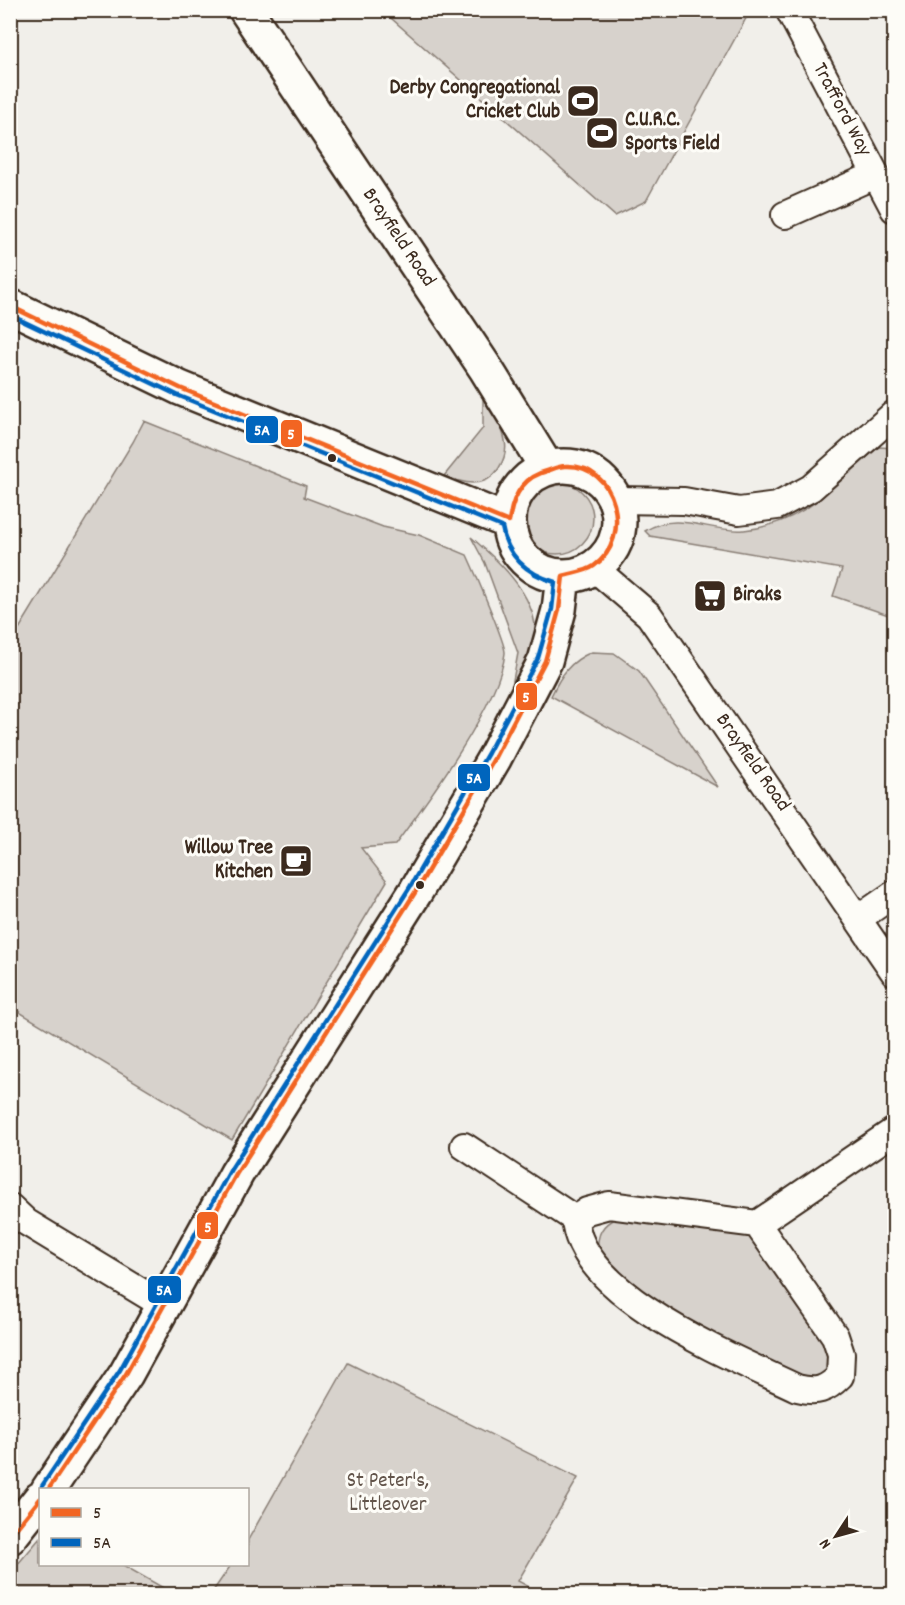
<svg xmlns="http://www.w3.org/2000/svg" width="905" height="1605" font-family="Dekko,sans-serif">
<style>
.green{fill:#d7d2cc;stroke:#897e75;stroke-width:1.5}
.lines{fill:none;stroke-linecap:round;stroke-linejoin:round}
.minor-casing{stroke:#3b2a1e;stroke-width:30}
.tertiary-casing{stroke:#3b2a1e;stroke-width:38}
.minor{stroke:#fdfcf7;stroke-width:26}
.tertiary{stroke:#fdfcf7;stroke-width:33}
.bus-1-casing{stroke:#fdfcf7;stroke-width:9}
.bus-2-casing{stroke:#fdfcf7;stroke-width:9}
.bus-1{stroke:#f26522;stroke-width:4.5}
.bus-2{stroke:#0065bd;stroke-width:4.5}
.bus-dot{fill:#3b2a1e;stroke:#fdfcf7;stroke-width:2}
.labels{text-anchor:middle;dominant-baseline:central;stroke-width:6;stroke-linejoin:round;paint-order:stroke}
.poi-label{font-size:21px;font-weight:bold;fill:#3b2a1e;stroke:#fdfcf7;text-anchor:end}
.street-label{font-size:21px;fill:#3b2a1e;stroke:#fdfcf7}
.park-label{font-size:21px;fill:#62544a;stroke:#fdfcf7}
.line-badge{stroke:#fdfcf7;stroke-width:2}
.badge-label{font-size:16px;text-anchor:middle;font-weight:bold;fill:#fff}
</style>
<rect width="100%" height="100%" fill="#f1efea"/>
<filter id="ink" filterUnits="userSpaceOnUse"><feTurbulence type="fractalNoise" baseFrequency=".0167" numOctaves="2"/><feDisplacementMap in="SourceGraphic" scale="12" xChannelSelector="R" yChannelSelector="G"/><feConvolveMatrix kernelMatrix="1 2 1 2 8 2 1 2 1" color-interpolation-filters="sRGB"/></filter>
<g filter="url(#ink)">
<path class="green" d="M 383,11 L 750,11 L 646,201 L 615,216 Z
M 483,399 C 491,411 503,426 505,441 C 507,450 504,460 499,468 C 486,489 464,484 444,476 L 483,428 Z
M 144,421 L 306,486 L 304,497 L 383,527 L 419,535 L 467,555 C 473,568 506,644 505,653 C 500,703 426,803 395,845 L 361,848 L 387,881 L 232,1140 L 11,1007 L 11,642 L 133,442 Z
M 879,447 L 894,448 L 894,617 L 833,596 L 842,569 L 650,536 L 645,531 C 678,510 710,533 744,530 C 806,524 834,484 879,447 Z
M521 518a36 36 0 1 1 72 0a36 36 0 1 1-72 0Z
M 471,537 C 503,565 547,604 533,653 C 528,671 516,690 508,708 L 518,653 L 485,563 Z
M 592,652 L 614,653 L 639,671 L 718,787 L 551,696 C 561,675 570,661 592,652 Z
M 616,1218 L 751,1235 L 829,1341 L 830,1363 L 826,1370 L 819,1376 L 803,1380 L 707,1335 L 633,1288 L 597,1250 C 598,1234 601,1225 616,1218 Z
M 348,1363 L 578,1478 L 518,1581 L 542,1594 L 211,1594 L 231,1565 L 248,1564 L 248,1540 Z
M 40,1538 L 40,1564 L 123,1565 L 174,1594 L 11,1594 L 11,1572 Z"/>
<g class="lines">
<g class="minor-casing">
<path id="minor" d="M 789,10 L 894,209
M 785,215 L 875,175
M 615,500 L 684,501 L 739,511 L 777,506 L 811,488 L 894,414
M 593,567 L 649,615 L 894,972
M 859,918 L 894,894
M 464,1146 L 575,1219
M 10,1207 L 26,1222 L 163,1305
M 757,1224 L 835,1336 L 841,1354 L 840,1376 C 826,1390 817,1393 797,1388 C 735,1358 580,1297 575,1219 L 587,1211 L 609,1205 L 757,1224 L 894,1131"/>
</g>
<g class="tertiary-casing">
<path id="tertiary" d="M 246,10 L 486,369 L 547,468
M 10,306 L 180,388 L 509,522
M509 521a55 55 0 1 1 110 0a55 55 0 1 1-110 0Z
M 48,1490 L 126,1374 L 237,1173 L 416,891 L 495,757 L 545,661 L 559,610 L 563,576
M 10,1537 L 40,1499"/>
</g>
<use href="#minor" class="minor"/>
<use href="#tertiary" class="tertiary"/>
<g class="bus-1-casing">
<path id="bus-1" d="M 10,306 L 180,388 L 509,522 C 512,498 522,477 547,471 C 553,469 559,466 565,466 C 617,463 634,538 594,566 C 586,572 572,573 563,576 L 559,610 L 545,661 L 495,757 L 416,891 L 237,1173 L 126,1374 L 48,1490
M 10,1536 L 40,1499"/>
</g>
<g class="bus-2-casing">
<path id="bus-2" d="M 10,315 L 177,395 L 502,527 C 507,556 527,574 555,582 L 552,609 L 538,658 L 488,753 L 410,887 L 231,1169 L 120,1370 L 42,1486"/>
</g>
<use href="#bus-1" class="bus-1"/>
<use href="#bus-2" class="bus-2"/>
</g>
</g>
<defs>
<g id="stadium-square" transform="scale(1.725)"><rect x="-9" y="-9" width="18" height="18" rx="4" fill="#3b2a1e" stroke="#fdfcf7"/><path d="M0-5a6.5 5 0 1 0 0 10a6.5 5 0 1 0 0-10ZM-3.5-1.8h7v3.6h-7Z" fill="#fff"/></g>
<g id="supermarket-square" transform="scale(1.725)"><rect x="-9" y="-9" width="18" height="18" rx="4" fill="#3b2a1e" stroke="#fdfcf7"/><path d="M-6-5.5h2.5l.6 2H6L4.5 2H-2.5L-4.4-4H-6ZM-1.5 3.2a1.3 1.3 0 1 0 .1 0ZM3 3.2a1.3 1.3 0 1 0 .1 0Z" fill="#fff"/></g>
<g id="cafe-square" transform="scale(1.725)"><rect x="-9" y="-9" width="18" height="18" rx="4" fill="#3b2a1e" stroke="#fdfcf7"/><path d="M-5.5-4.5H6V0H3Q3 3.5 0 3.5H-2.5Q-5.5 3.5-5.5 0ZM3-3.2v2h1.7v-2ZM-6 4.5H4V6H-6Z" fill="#fff"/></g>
</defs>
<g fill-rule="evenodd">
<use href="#stadium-square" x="583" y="101"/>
<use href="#stadium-square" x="602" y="133"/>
<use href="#supermarket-square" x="710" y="596"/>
<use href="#cafe-square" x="296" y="861"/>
</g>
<g class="bus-dot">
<circle cx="332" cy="458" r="5"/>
<circle cx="420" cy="885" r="5"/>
</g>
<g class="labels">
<g class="poi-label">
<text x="560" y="89">Derby Congregational<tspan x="560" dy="24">Cricket Club</tspan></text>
<text x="625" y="121" text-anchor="start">C.U.R.C.<tspan x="625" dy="24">Sports Field</tspan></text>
<text x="733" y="596" text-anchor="start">Biraks</text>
<text x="273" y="849">Willow Tree<tspan x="273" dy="24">Kitchen</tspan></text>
</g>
<g class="street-label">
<text transform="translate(841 110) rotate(62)">Trafford Way</text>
<text transform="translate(398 238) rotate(56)">Brayfield Road</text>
<text transform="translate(752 763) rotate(55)">Brayfield Road</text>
</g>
<g class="park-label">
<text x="388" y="1482">St Peter's,<tspan x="388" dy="24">Littleover</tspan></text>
</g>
</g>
<g class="line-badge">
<rect x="245" y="415" width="34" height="29" rx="6" fill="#0065bd"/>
<rect x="280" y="419" width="23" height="29" rx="6" fill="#f26522"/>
<rect x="515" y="682" width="23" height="29" rx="6" fill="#f26522"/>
<rect x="457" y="763" width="34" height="29" rx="6" fill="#0065bd"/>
<rect x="196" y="1211" width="23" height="29" rx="6" fill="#f26522"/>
<rect x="147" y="1275" width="35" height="29" rx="6" fill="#0065bd"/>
</g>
<g class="badge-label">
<text x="262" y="435">5A</text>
<text x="291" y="439">5</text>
<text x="526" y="702">5</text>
<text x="474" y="783">5A</text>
<text x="208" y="1232">5</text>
<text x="164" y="1295">5A</text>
</g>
<rect width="905" height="1605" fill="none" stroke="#fdfcf7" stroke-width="36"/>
<rect x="18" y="18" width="869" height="1569" fill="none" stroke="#3b2a1e" stroke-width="2" filter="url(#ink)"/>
<rect x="39" y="1488" width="210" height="78" fill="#fdfcf7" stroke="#afa8a0" stroke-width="1.5"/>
<rect x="51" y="1508" width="30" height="9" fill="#f26522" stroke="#afa8a0" stroke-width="1.5"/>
<text x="93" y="1518" font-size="18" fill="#3b2a1e">5</text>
<rect x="51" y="1538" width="30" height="9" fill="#0065bd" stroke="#afa8a0" stroke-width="1.5"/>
<text x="93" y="1548" font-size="18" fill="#3b2a1e">5A</text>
<g transform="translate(836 1536) rotate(234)" stroke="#fdfcf7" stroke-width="4.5" paint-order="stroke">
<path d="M0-4.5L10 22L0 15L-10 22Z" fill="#3b2a1e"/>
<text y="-9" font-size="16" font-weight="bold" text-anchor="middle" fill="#3b2a1e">N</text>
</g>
</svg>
